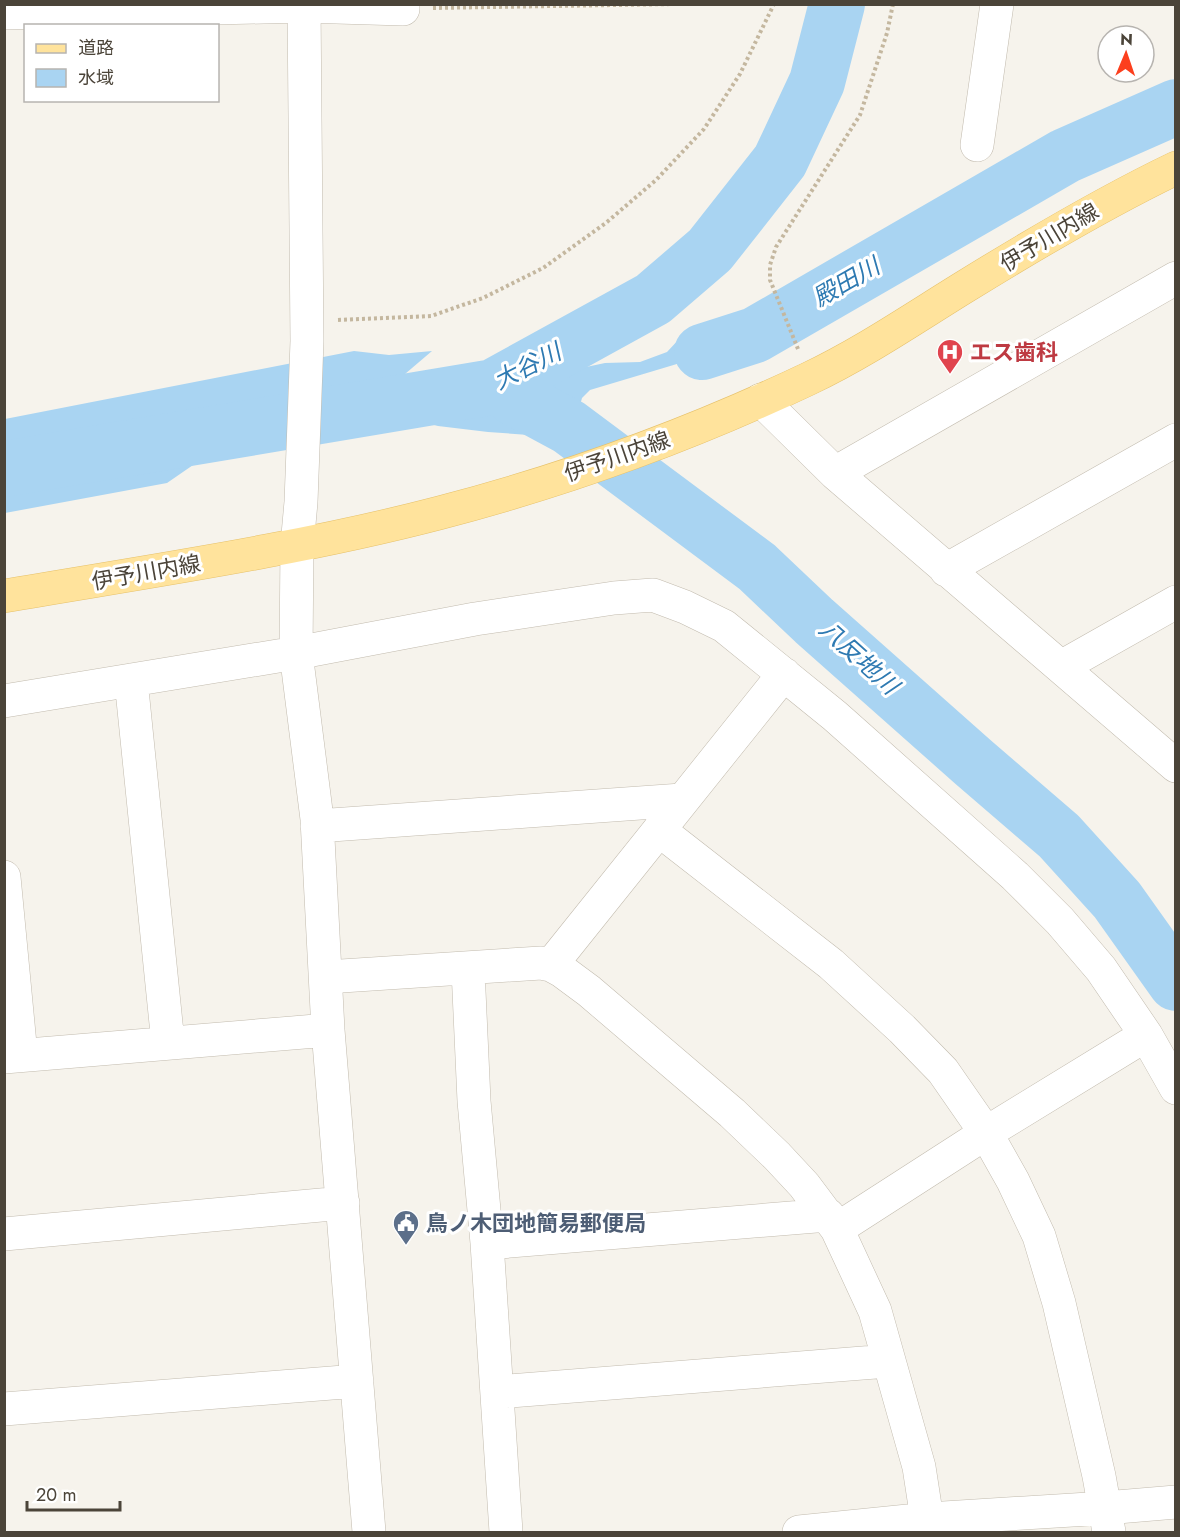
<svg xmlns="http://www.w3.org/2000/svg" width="1180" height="1537" font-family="Jost,'Noto Sans JP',sans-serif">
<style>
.water{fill:#a9d4f2}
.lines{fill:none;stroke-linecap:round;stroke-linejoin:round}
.river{stroke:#a9d4f2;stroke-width:56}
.minor-casing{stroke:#c2bbae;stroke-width:34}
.major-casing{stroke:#e6c16a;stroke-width:34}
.path{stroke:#c4b79f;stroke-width:4;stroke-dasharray:3 3;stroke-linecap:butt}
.minor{stroke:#fff;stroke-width:33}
.major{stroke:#ffe39c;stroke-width:33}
.labels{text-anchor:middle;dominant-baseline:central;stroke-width:6;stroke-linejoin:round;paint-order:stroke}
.street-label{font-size:22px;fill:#4b4439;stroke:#fff}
.health-label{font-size:22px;font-weight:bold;fill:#be3a42;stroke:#fff;text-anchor:start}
.service-label{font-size:22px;font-weight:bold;fill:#4e5e75;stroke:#fff;text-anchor:start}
.water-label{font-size:24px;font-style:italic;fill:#2e7ab2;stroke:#fff}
</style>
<rect width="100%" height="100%" fill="#f6f3ec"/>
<path class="water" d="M 770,318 L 776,331 L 757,340 L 590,390 L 582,398 L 579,409 L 585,421 L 599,429 L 570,438 L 488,432 L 438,426 L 393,415 L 316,408 L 284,414 L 256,410 L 226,420 L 203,446 L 196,463 L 167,483 L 5,513 L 5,419 L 354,351 L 389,355 L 432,351 L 405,374 L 414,376 L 446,373 L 487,373 L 531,376 L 553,374 L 605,363 L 640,362 L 667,352 L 681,337 L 697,329 L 698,344 L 743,331 Z"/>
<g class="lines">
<path class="river" d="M 702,352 L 755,335 L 1065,156 L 1176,107
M 513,397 L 569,427 L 757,567 L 814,621 L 973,762 L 1059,836 L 1117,900 L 1176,983
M 4,469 L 493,387 L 653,299 L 710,250 L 780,161 L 817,82 L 837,4"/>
<g class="minor-casing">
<path id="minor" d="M 304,4 L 307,341 L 301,502 L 297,546 L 296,653 L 317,819 L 328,1030 L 369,1532
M 4,13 L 303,6 L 403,9 L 403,4
M 977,145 L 997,4
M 761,400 L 835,473 L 1176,766
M 835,473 L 1176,278
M 946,570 L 1176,440
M 1061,667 L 1176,602
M 131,680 L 168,1043
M 4,701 L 296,653 L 475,619 L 614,598 L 653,595 L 685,607 L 724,626 L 835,716 L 1015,876 L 1060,921 L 1101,969 L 1146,1035 L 1176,1088
M 317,826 L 682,800
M 659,830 L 831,964 L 902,1029 L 943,1071 L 986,1133 L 1013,1181 L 1039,1236 L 1059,1303 L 1099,1476 L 1109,1532
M 4,877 L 21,1055
M 551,965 L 784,674
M 468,969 L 474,1101 L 487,1243 L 506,1532
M 326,977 L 541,963 L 551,965 L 562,971 L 589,991 L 732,1113 L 777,1156 L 804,1185 L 837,1229 L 875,1311 L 919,1467 L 929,1532
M 4,1057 L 328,1030
M 837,1229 L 986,1133 L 1146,1035
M 4,1234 L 343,1203
M 487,1243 L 828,1215
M 497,1392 L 888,1361
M 4,1409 L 357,1381
M 799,1532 L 928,1519 L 1105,1508 L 1176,1502"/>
</g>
<g class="major-casing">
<path id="major" d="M 4,596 C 150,571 297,550 439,513 C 566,480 690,435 808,379 C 863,353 914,318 966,286 C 1034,244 1103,203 1176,168"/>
</g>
<path class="path" d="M 433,8 L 676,4
M 338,320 L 431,316 L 483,298 L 543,268 L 607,222 L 656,180 L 704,129 L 740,74 L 774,4
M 798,349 L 770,280 L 770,265 L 776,247 L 860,115 L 887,33 L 893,4"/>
<use href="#minor" class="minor"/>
<use href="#major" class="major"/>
</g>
<defs>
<g id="hospital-pin" transform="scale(1.35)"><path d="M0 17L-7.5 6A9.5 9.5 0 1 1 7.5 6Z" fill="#e0444e" stroke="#fff"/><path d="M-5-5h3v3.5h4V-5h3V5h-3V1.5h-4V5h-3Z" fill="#fff"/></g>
<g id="civic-pin" transform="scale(1.35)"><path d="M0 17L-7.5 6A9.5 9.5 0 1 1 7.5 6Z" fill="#5c6f8a" stroke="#fff"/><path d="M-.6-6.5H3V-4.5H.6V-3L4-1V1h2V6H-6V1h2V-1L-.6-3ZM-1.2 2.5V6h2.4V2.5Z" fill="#fff"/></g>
</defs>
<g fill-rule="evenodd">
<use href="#hospital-pin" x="950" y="352"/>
<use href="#civic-pin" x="406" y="1223"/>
</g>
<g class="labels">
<g class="street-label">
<text transform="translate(1049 237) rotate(-31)">伊予川内線</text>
<text transform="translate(617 456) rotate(-19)">伊予川内線</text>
<text transform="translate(146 572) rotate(-10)">伊予川内線</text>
</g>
<g class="health-label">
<text x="970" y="352">エス歯科</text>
</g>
<g class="service-label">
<text x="426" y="1223">鳥ノ木団地簡易郵便局</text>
</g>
<g class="water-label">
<text transform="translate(846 282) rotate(-30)">殿田川</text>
<text transform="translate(527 366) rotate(-27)">大谷川</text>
<text transform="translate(859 657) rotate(42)">八反地川</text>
</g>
</g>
<rect width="1180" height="1537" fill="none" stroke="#4b4439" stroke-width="12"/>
<rect x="24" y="24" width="195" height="78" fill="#ffffff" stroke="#b7b4b0" stroke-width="1.5"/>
<rect x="36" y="44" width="30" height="9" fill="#ffe39c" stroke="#b7b4b0" stroke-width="1.5"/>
<text x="78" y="54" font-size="18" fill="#4b4439">道路</text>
<rect x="36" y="69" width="30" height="18" fill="#a9d4f2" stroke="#b7b4b0" stroke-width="1.5"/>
<text x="78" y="84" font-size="18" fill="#4b4439">水域</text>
<g transform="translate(1126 54) rotate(2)"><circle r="28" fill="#ffffff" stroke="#b7b4b0" stroke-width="1.5"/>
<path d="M0-4.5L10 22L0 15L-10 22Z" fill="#fc3f1d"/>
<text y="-9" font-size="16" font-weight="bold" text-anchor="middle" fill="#4b4439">N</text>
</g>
<path d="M27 1501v9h93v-9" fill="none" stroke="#4b4439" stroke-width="3"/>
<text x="36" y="1501" font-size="18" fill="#4b4439" stroke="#ffffff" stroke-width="4.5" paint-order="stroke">20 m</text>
</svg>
